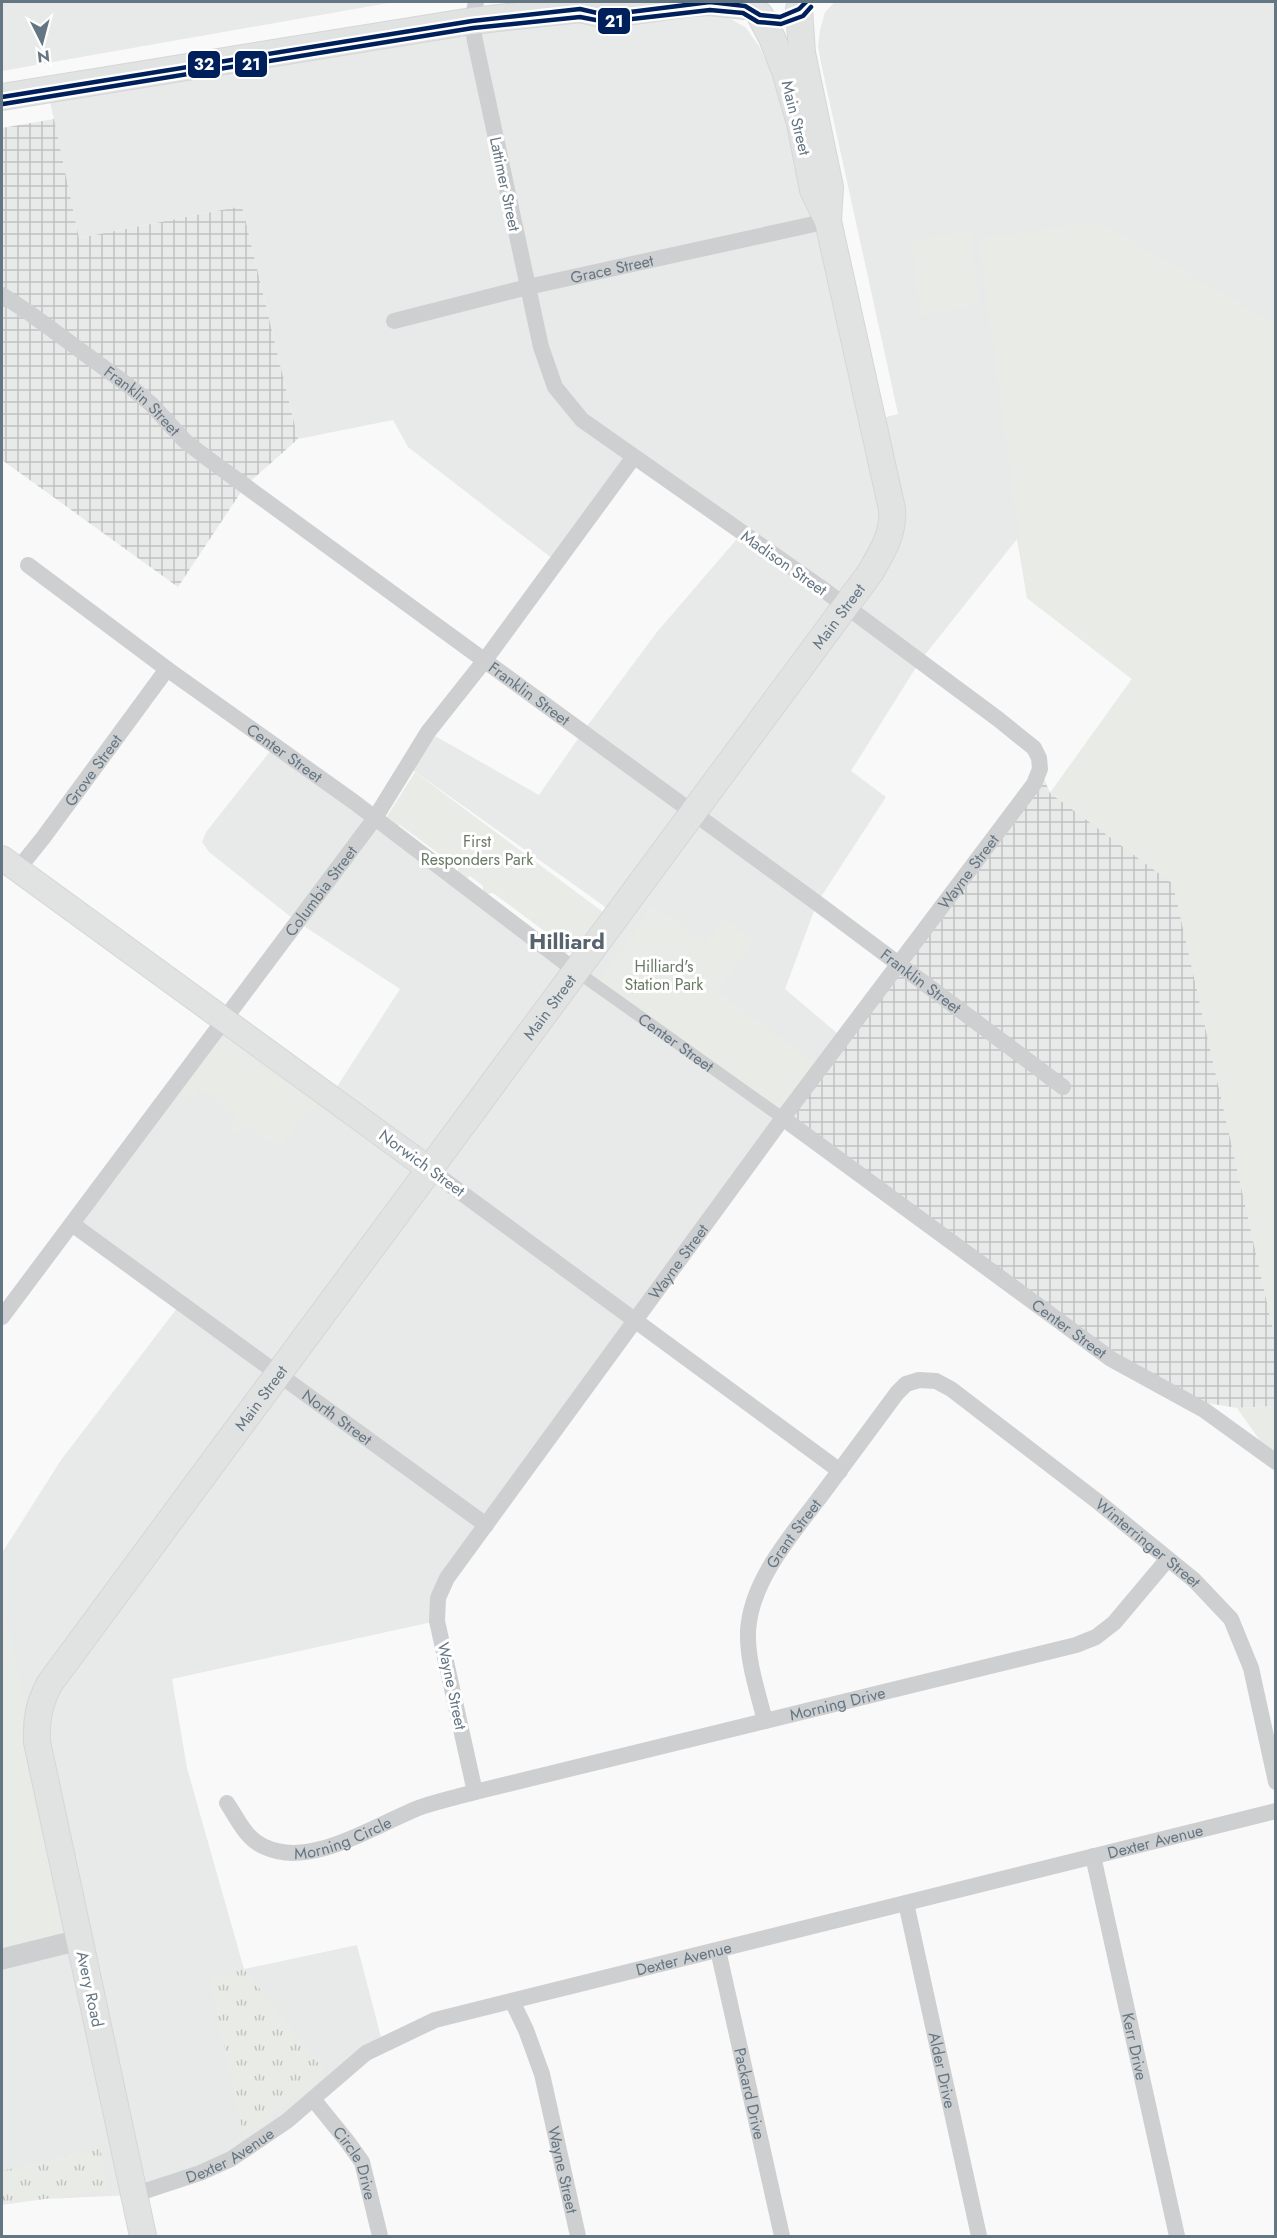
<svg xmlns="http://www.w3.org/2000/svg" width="1277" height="2238" font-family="Jost,sans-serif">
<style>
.built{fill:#e8e9e9}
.industrial{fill:url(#industrial-grid)}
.grass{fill:url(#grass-tufts)}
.park{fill:#e8ebe6}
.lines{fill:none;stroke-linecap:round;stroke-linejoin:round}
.secondary-casing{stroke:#d5d6d7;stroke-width:26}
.primary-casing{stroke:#d5d6d7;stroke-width:28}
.pedestrian{stroke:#cecfd0;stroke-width:12}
.minor{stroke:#cecfd0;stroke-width:16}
.tertiary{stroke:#cecfd0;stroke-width:21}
.secondary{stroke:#e1e2e2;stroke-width:24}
.primary{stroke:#e1e2e2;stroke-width:26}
.bus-1-casing{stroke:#fff;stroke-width:9}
.bus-2-casing{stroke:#fff;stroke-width:9}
.bus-1{stroke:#00205b;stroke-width:4.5}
.bus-2{stroke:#00205b;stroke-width:4.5}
.labels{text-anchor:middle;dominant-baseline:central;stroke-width:6;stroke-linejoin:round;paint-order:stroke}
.street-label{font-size:16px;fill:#657683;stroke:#fff}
.park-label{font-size:16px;fill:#687a64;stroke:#fff}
.district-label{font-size:22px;font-weight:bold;fill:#57646e;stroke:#fff}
.line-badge{stroke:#fff;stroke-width:2}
.badge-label{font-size:16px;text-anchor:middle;font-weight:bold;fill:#fff}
</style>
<defs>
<pattern id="industrial-grid" width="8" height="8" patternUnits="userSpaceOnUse" patternTransform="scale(1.5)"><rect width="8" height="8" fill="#e8e9e9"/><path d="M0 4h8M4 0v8" fill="none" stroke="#c0c1c2"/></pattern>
<pattern id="grass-tufts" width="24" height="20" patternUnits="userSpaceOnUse" patternTransform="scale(1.5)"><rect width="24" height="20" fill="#e8ebe6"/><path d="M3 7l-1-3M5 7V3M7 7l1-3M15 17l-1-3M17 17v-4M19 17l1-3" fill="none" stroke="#c0c3c0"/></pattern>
</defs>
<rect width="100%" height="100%" fill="#f9f9f9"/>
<path class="built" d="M 2,2 L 394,2 L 2,71 Z
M 835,2 L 1275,2 L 1275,1338 L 1173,884 L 1050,793 L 1132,679 L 1027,598 L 1017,539 L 920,661 L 851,771 L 886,797 L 817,903 L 785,989 L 844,1039 L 447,1578 L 437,1621 L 172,1679 L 187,1768 L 244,1969 L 357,1945 L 383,2045 L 231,2159 L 133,2195 L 2,2201 L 2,1553 L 61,1460 L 181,1303 L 72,1224 L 224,1019 L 331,1096 L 400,989 L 296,921 L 209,852 L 202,842 L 206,832 L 275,745 L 576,971 L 611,923 L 604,906 L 407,766 L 428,732 L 539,795 L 582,733 L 657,632 L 742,533 L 634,459 L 558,563 L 408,447 L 393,420 L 298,439 L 242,206 L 79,238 L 50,101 L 513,28 L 664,14 L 715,14 L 731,19 L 746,28 L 759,46 L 778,85 L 838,309 L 863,423 L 898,414 L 821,63 L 818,46 L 820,30 L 825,12 Z"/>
<path class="industrial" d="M 54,119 L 79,238 L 242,206 L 298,439 L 245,486 L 178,587 L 2,460 L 2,128 Z
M 1040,769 L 1050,793 L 1173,883 L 1275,1338 L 1275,1406 L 1237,1408 L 1189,1400 L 1129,1370 L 799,1130 L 788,1111 Z"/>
<path class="grass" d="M 244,1969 L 327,2074 L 244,2138 L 210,1980 Z
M 100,2147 L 108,2190 L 2,2205 L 2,2171 Z"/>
<path class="park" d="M 1098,221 L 1275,324 L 1275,1338 L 1173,884 L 1050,793 L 1132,679 L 1027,598 L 979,239 Z
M 971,229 L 979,304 L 921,316 L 911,242 Z
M 415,772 L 607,915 L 578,952 L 566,953 L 551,942 L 551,936 L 493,893 L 487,894 L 483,891 L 483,886 L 470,876 L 467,878 L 458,872 L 458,868 L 400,825 L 396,826 L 386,818 Z
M 653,905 L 704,944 L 725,919 L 754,941 L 717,991 L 822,1068 L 784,1119 L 595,986 Z
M 229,1037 L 249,1052 L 247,1055 L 305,1096 L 308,1094 L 317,1101 L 315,1109 L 306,1112 L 280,1149 L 249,1126 L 240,1132 L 233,1131 L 231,1125 L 236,1116 L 200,1089 L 190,1101 L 181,1092 L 190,1077 L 220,1040 Z
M 1275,1406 L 1275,1454 L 1263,1445 L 1237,1408 Z
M 2,1598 L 25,1706 L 37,1742 L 79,1940 L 2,1959 Z"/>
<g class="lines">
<g class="secondary-casing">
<path id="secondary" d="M 2,858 L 429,1169"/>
</g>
<g class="primary-casing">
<g id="primary">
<path d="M 799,9 L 802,53 L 830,187 L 828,221"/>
<path d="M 2,97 L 472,21 L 580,9 L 606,15 L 692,3 L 710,2 L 745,6"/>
<path id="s18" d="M 143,2236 L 37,1742 C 36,1720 39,1703 50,1683 L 870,573 C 882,552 894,534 892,509 L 828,221 L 813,190 L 800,123 L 785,71 L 772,38 L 760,15"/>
</g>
</g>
<path class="pedestrian" id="s1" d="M 576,971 L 784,1119"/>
<g class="minor">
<path id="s2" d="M 2,295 L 28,312 L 133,389 L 151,404 L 185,441 L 207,458 L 817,903 L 1063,1087"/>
<path id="s3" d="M 394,321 L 528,287 L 828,221"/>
<path id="s4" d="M 28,565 L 167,669 L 354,802 L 576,971"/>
<path id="s5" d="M 18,869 L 43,838 L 167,669"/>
<path id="s6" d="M 784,1119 L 1111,1359 L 1204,1410 L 1276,1462"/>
<path d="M 429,1169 L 840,1471"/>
<path id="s7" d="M 72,1224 L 486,1525"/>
<path id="s8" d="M 2,1317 L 375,818 L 428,732 L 485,660 L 633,458"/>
<path id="s9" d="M 765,1721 C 758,1692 747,1662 748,1631 C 751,1578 796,1530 826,1489 C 850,1457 873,1425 897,1393 L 906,1384 L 919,1380 L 936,1381 L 951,1389 L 1097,1501 L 1194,1580 L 1231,1619 L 1251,1668 L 1276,1782"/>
<path id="s10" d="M 475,1792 L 437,1621 L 438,1598 L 447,1578 L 788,1111 L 1034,784 L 1040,769 L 1039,758 L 1034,748 L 998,719 L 820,587 L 582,420 L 555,387 L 541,347 L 475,41 L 472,21 L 476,2"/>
<path id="s11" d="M 227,1803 C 238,1820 246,1839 265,1847 C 312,1869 376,1824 421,1807 C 439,1801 457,1797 475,1792 L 1076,1645 L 1096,1637 L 1114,1623 L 1167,1560"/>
<path id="s12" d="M 1093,1856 L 1177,2236"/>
<path id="s13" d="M 906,1903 L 979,2236"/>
<path id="s14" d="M 718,1950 L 782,2236"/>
<path id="s15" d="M 512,2001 L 526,2030 L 542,2074 L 578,2236"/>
<path id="s16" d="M 313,2099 L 347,2141 L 362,2162 L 380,2236"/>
<path id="s17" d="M 133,2195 L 200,2173 L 231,2159 L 287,2121 L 366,2053 L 435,2020 L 1276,1811"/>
</g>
<path class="tertiary" d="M 2,1959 L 79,1940"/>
<use href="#secondary" class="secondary"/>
<use href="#primary" class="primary"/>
<g class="bus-1-casing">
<path id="bus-1" d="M 2,97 L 472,21 L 580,9 L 606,15 L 710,2 L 745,6 L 760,15 L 780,17 L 799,9 L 806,2"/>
</g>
<g class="bus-2-casing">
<path id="bus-2" d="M 3,104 L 473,28 L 580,17 L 606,22 L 710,10 L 743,13 L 758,22 L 781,24 L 803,16 L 811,7"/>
</g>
<use href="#bus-1" class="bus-1"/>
<use href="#bus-2" class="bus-2"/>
</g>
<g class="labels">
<g class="street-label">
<text transform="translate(796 118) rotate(76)">Main Street</text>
<text transform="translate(505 184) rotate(78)">Lattimer Street</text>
<text stroke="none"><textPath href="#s3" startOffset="224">Grace Street</textPath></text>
<text stroke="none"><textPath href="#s2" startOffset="176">Franklin Street</textPath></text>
<text transform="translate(784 563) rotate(35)">Madison Street</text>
<text stroke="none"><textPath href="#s18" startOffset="1893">Main Street</textPath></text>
<text stroke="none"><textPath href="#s2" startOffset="662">Franklin Street</textPath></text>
<text stroke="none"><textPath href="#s4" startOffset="318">Center Street</textPath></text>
<text stroke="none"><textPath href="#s5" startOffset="124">Grove Street</textPath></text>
<text stroke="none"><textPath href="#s10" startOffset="1098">Wayne Street</textPath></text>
<text stroke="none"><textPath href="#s8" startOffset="532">Columbia Street</textPath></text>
<text stroke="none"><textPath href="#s2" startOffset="1148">Franklin Street</textPath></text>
<text stroke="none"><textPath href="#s18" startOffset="1407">Main Street</textPath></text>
<text stroke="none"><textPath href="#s1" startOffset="123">Center Street</textPath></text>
<text transform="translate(422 1163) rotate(36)">Norwich Street</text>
<text stroke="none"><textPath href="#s10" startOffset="612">Wayne Street</textPath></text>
<text stroke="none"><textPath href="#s6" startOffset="354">Center Street</textPath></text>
<text stroke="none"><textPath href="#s18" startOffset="921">Main Street</textPath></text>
<text stroke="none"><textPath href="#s7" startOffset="328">North Street</textPath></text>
<text stroke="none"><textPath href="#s9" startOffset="201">Grant Street</textPath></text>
<text stroke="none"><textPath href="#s9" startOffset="686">Winterringer Street</textPath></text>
<text transform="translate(452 1686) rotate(78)">Wayne Street</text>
<text stroke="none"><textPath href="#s11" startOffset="654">Morning Drive</textPath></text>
<text stroke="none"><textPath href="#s11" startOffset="140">Morning Circle</textPath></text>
<text stroke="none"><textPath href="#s17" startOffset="1095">Dexter Avenue</textPath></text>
<text stroke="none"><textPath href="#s17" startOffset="609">Dexter Avenue</textPath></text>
<text transform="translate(90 1989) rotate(78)">Avery Road</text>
<text stroke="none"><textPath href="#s12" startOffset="195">Kerr Drive</textPath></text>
<text stroke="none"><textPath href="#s13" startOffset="171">Alder Drive</textPath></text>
<text stroke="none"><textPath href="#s14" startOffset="147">Packard Drive</textPath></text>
<text stroke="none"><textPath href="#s17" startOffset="105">Dexter Avenue</textPath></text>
<text stroke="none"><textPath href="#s16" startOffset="78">Circle Drive</textPath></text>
<text stroke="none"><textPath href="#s15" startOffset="177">Wayne Street</textPath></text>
</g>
<g class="park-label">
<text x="477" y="841">First<tspan x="477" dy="18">Responders Park</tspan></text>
<text x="664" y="966">Hilliard's<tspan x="664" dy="18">Station Park</tspan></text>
</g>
<g class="district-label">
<text x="567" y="941">Hilliard</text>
</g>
</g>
<g class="line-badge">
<rect x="597" y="7" width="34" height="28" rx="6" fill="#00205b"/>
<rect x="234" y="50" width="34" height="28" rx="6" fill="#00205b"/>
<rect x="187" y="50" width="34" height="29" rx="6" fill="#00205b"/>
</g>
<g class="badge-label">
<text x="614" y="27">21</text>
<text x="251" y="70">21</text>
<text x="204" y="70">32</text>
</g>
<rect width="1277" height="2238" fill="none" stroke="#657683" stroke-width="6"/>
<g transform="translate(42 42) rotate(174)" stroke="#ffffff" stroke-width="4.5" paint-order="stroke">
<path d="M0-4.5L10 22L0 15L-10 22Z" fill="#657683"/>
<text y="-9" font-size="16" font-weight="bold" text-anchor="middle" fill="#657683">N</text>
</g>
</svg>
